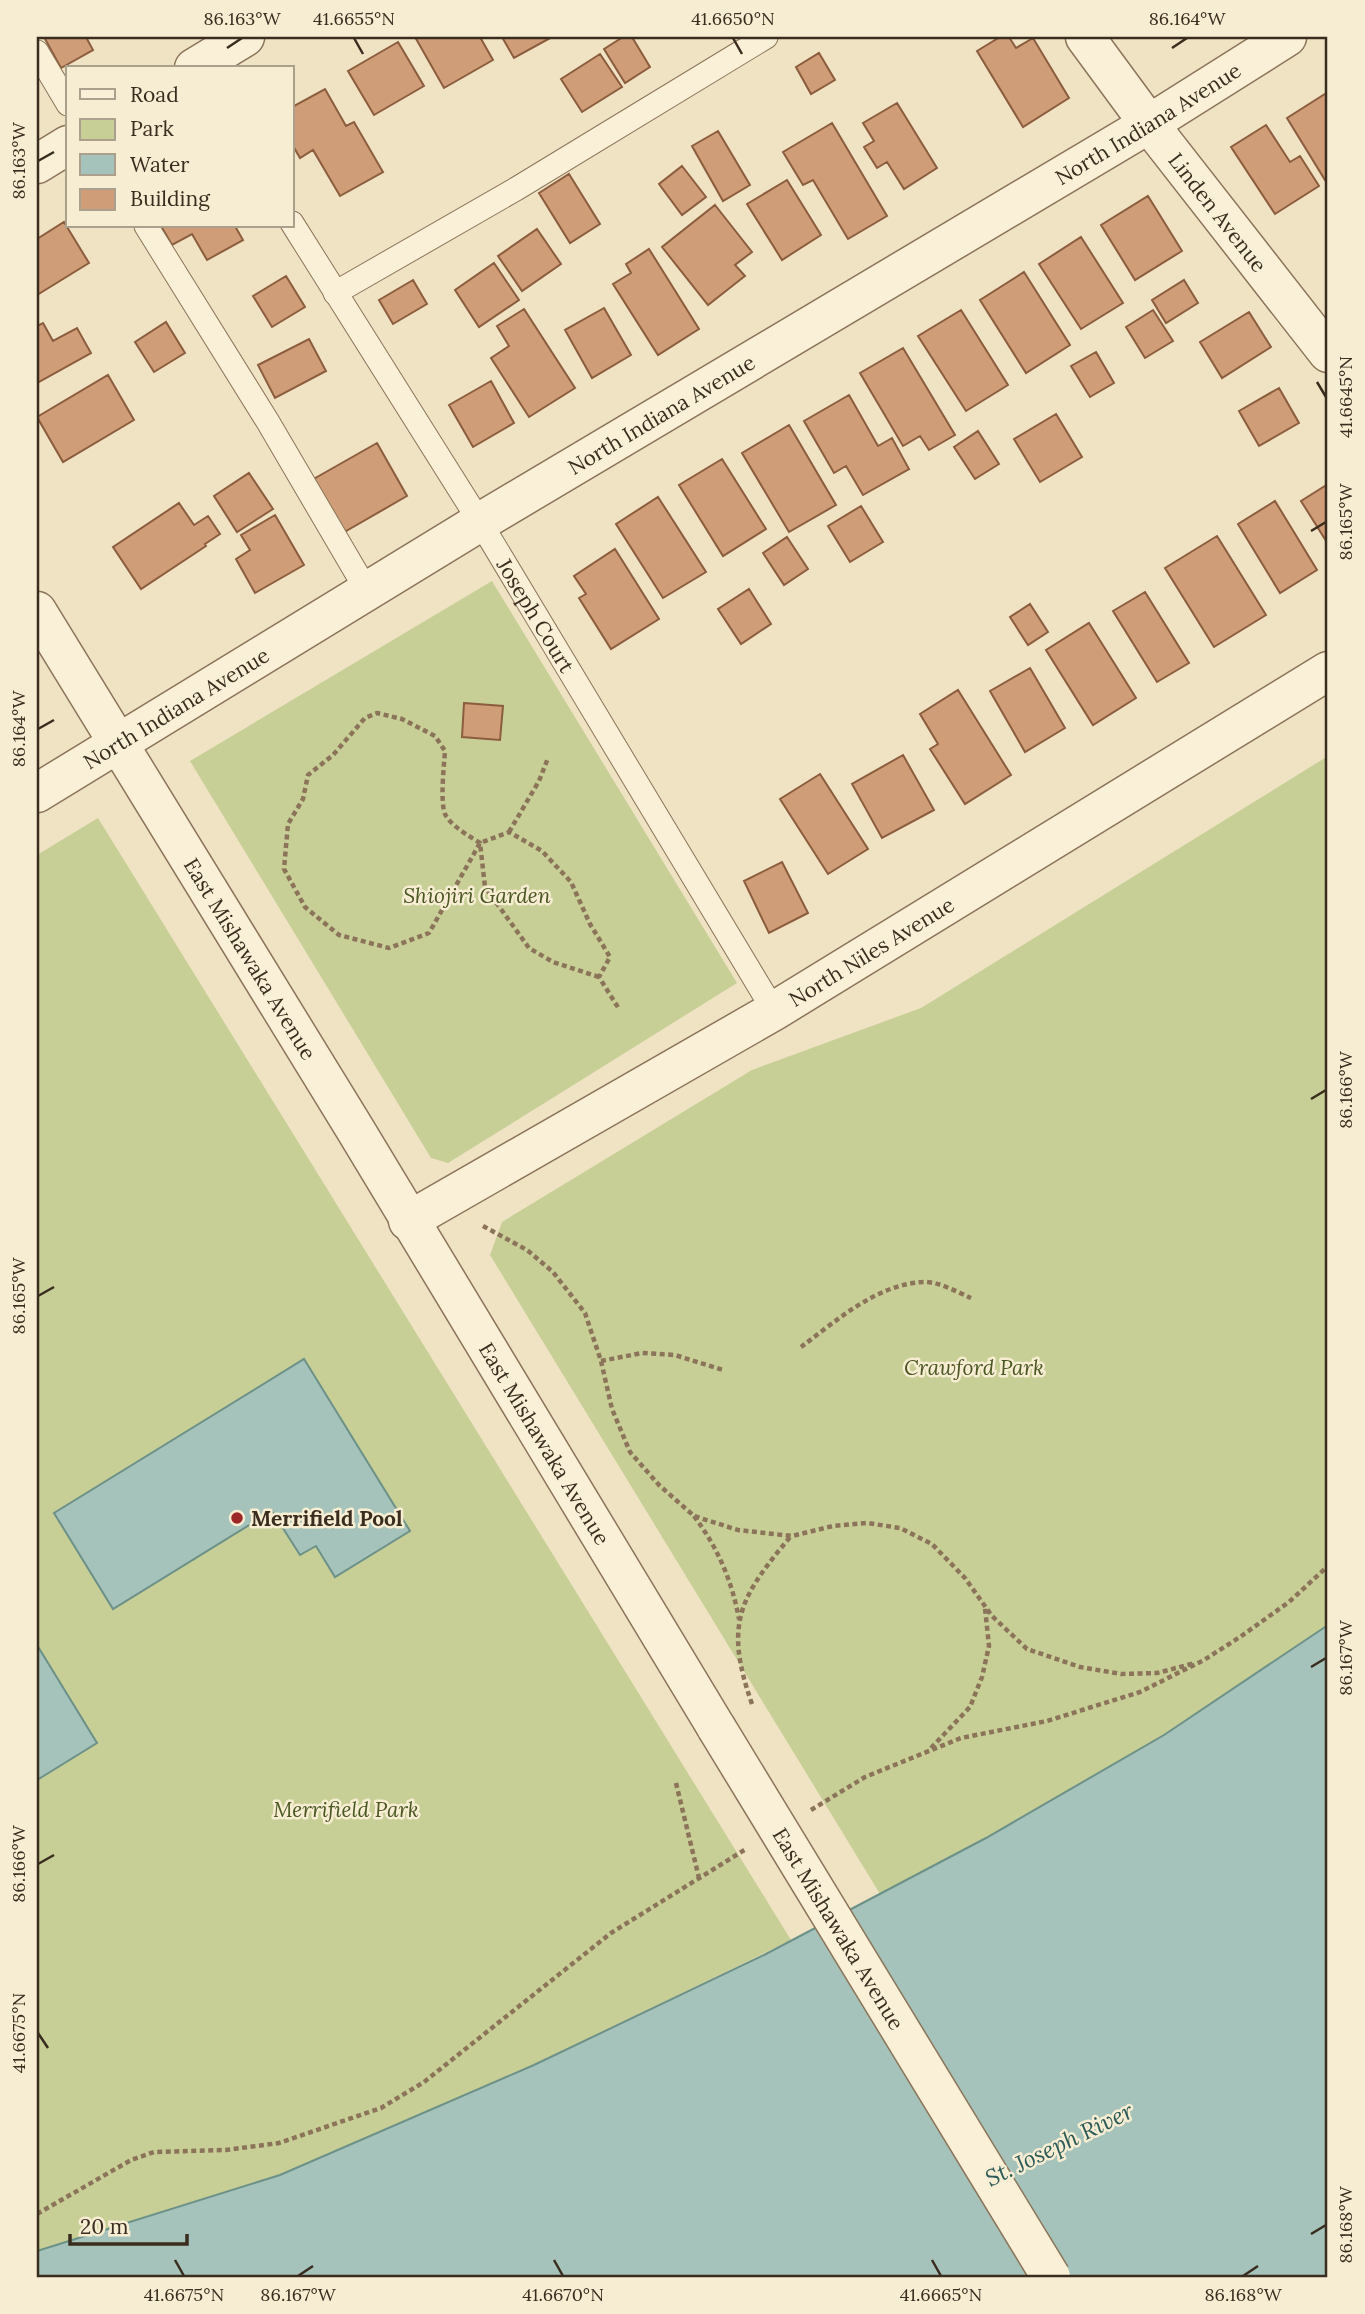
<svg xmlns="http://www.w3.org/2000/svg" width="1365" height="2314" font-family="Lora,serif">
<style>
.green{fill:#c7cf96}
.water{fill:#a5c3ba;stroke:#6c9188;stroke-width:2}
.building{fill:#cf9d77;stroke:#8b5d3e;stroke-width:2}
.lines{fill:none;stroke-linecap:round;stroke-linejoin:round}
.service-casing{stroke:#8b7459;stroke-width:25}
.minor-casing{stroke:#8b7459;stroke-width:41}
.tertiary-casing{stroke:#8b7459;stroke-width:41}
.path{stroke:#8b7459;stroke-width:4.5;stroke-dasharray:5 3.5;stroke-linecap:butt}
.service{stroke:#faf0d7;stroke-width:23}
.minor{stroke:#faf0d7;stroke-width:38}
.tertiary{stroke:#faf0d7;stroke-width:38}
.tertiary-bridge-casing{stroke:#8b7459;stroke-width:41;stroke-linecap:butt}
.tertiary-bridge{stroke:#faf0d7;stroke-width:38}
.ticks{fill:none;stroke:#3a2c1e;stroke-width:2.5}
.poi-dot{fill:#9c2726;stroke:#f7edd3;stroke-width:2.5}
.labels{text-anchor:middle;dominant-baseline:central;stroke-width:5;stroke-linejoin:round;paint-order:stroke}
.street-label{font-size:21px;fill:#3a2c1e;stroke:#f7edd3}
.park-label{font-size:21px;font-style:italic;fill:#4a5723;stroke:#f7edd3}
.poi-label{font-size:21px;font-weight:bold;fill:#3a2c1e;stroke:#f7edd3;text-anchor:start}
.water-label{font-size:23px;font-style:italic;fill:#2c5b58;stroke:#f7edd3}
.neatline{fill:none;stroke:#3a2c1e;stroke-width:2.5}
.ticks-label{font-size:18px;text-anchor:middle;fill:#3a2c1e}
</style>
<rect width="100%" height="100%" fill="#f0e3c3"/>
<path class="green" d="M 492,581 L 737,983 L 448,1163 L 431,1158 L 190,761 Z
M 1328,756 L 1328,1625 L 1164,1735 L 986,1838 L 880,1894 L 490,1255 L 502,1222 L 752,1070 L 921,1008 Z
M 98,818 L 791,1940 L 534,2065 L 280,2175 L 37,2251 L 37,855 Z"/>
<path class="water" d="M 304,1359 L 410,1531 L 335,1577 L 316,1546 L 300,1555 L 272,1511 L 113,1609 L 54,1513 Z
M 1328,1625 L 1328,2277 L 37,2277 L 37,2251 L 280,2175 L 534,2065 L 764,1955 L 986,1838 L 1164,1735 Z
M 37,1645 L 97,1743 L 37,1780 Z"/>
<path class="building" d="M 44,37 L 86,37 L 93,50 L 61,68 Z
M 415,37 L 480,37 L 493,60 L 444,88 Z
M 502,37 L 552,37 L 514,58 Z
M 623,37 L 632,37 L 650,67 L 625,83 L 604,49 Z
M 1000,37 L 1009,37 L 1016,48 L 1033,38 L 1069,98 L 1023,127 L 977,51 Z
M 398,42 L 424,86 L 374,115 L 348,71 Z
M 819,53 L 835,80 L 811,94 L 796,67 Z
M 600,54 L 622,87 L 582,112 L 561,79 Z
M 325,89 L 346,126 L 354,122 L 383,172 L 340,196 L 313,150 L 300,158 L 292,144 L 292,107 Z
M 1328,92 L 1328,178 L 1325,180 L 1287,118 Z
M 897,103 L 937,168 L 904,189 L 887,162 L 877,168 L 864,147 L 874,141 L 863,123 Z
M 832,123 L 887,216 L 848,239 L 813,180 L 803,185 L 783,152 Z
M 1266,125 L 1290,162 L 1300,156 L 1319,186 L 1275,214 L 1231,147 Z
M 718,131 L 750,185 L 723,201 L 692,146 Z
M 682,166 L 706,197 L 682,215 L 659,184 Z
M 569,174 L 600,224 L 570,243 L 539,193 Z
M 787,180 L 821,235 L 782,260 L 747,204 Z
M 1148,196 L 1182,251 L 1135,280 L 1101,225 Z
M 715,205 L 752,252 L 735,265 L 745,276 L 708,305 L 662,247 Z
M 64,222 L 89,263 L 37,295 L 37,239 Z
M 161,226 L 235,226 L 243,240 L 207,260 L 192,234 L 172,245 Z
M 537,229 L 561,264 L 522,291 L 498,256 Z
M 1081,237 L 1123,303 L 1081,329 L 1039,264 Z
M 649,249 L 699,329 L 658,355 L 613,284 L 631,273 L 626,264 Z
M 494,263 L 519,300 L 479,327 L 455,290 Z
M 1024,272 L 1070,345 L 1026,373 L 980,300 Z
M 286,276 L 305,307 L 272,327 L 253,296 Z
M 413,280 L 427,304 L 393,324 L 379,300 Z
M 1184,280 L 1198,303 L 1166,323 L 1152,300 Z
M 604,308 L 631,355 L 592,378 L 565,330 Z
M 524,309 L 575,388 L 529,417 L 491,358 L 509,346 L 497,326 Z
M 961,310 L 1008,385 L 966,411 L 918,336 Z
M 1153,310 L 1173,341 L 1145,358 L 1126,327 Z
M 1249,312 L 1271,347 L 1222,378 L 1200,342 Z
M 166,322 L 185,353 L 154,372 L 135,342 Z
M 43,323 L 53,341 L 77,328 L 91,353 L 37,383 L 37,326 Z
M 309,339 L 326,371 L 275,398 L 258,365 Z
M 903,348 L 955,435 L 929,450 L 920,436 L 903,446 L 860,373 Z
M 1096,352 L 1114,383 L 1090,397 L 1071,366 Z
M 108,375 L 134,420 L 63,462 L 37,417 Z
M 491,381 L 514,423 L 473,447 L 449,405 Z
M 1279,388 L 1299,423 L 1259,446 L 1239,411 Z
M 849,395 L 878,446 L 892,438 L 909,469 L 863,495 L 846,466 L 834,473 L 804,421 Z
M 1056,414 L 1082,457 L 1040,482 L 1014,439 Z
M 789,425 L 836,505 L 789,532 L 742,453 Z
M 978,431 L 999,464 L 975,479 L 954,447 Z
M 377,443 L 407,496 L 341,534 L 310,481 Z
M 722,459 L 766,529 L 723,556 L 679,485 Z
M 249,473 L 273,509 L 237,532 L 214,496 Z
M 1328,484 L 1328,544 L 1301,501 Z
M 658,497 L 706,572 L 663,598 L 616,524 Z
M 1275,501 L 1317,570 L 1280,593 L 1238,524 Z
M 179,503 L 194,525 L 208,516 L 220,534 L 205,544 L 206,546 L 141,589 L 113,547 Z
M 861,506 L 883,542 L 850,562 L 828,526 Z
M 275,515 L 304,565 L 255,593 L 236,559 L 250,550 L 241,535 Z
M 1217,536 L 1266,615 L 1214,647 L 1165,568 Z
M 787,537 L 808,569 L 784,585 L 763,553 Z
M 615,549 L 659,619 L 611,649 L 579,598 L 586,594 L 574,576 Z
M 749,589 L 771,624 L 741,644 L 718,609 Z
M 1145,592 L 1189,663 L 1157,682 L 1113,611 Z
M 1030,604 L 1048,632 L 1028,645 L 1010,617 Z
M 1089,623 L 1136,698 L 1093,725 L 1046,650 Z
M 1030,668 L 1065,728 L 1025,752 L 990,691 Z
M 958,690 L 1011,775 L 965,804 L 930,749 L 938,744 L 920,714 Z
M 464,703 L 503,706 L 500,740 L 462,737 Z
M 903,755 L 934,810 L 882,838 L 852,784 Z
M 820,774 L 868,849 L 828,874 L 780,799 Z
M 782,862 L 808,913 L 769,933 L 744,881 Z"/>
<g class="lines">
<g class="service-casing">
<g id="service">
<path d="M 37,52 L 68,104"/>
<path id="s1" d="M 292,223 L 480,522 L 774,1011"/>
<path d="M 146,226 L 268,422 L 367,591"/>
<path d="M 335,293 L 516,189 L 766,37"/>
</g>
</g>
<g class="minor-casing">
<g id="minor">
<path id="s2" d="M 1085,37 L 1149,124 L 1328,353"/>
<path d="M 194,68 L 245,37"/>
<path d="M 37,164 L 68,145"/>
<path id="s3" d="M 37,793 L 480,522 L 1149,124 L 1287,37"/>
<path id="s4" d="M 408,1221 L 774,1011 L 1328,671"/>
</g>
</g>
<g class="tertiary-casing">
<g id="tertiary">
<path id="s5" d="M 37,611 L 355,1129 L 716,1727"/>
</g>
</g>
<path class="path" d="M 509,832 L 539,781 L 548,758
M 599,977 L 553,962 L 529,948 L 485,887 L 480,843 C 469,836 451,826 445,814 C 440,802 444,765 445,751 L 435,736 L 402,719 L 377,713 L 365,718 L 333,755 L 308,775 L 303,799 L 288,824 L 284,869 L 305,907 L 339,935 L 389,948 L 429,933 L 480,843 L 509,832 L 542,851 L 571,882 L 590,924 L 610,957 L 599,977 L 619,1009
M 483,1226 L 527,1250 L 553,1272 L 585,1313 L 601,1361 L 612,1409 L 630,1452 L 659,1485 L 694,1516 L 738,1530 L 792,1536 L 833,1526 L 867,1523 L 900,1528 L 932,1544 L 965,1578 L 992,1616 L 1027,1649 L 1080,1667 L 1121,1674 L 1157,1673 L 1195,1663
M 801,1347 C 836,1321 878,1283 925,1282 C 940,1282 957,1292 971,1298
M 601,1361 L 642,1353 L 675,1355 L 723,1370
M 694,1516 C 718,1548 732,1581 739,1619
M 752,1704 C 724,1624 739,1598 791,1536
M 931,1748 L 970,1707 L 982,1677 L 989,1646 L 985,1608
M 676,1783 L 699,1878
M 811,1810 L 865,1777 L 961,1738 L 1047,1721 L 1140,1692 L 1204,1660 L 1240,1637 L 1289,1602 L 1328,1566
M 37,2214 L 131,2160 L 154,2152 L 226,2150 L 279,2143 L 381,2108 L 424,2082 L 611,1933 L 746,1849"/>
<use href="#service" class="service"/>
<use href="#minor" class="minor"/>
<use href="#tertiary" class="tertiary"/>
<g class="tertiary-bridge-casing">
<g id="tertiary-bridge">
<path id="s6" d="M 716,1727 L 1051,2277"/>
</g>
</g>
<use href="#tertiary-bridge" class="tertiary-bridge"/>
</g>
<path class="ticks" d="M 354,38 L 363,54M 733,38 L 742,54M 227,48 L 242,38M 1172,48 L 1187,38M 38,161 L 54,152M 1317,382 L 1326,397M 1311,531 L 1326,522M 38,729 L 54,720M 1311,1099 L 1326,1090M 38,1296 L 54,1287M 1311,1667 L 1326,1658M 38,1864 L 54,1855M 38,2033 L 48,2048M 1311,2234 L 1326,2225M 175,2260 L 184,2276M 554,2260 L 563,2276M 932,2260 L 941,2276M 298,2276 L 313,2266M 1243,2276 L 1258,2266"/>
<circle class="poi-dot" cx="237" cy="1518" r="7"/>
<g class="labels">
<g class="street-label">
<text stroke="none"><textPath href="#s3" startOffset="1297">North Indiana Avenue</textPath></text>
<text stroke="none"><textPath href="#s2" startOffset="220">Linden Avenue</textPath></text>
<text stroke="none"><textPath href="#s3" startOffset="730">North Indiana Avenue</textPath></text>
<text stroke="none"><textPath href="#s1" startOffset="462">Joseph Court</textPath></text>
<text stroke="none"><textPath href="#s3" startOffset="163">North Indiana Avenue</textPath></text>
<text stroke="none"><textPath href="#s4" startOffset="536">North Niles Avenue</textPath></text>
<text stroke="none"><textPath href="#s5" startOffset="408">East Mishawaka Avenue</textPath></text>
<text stroke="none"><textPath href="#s5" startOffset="975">East Mishawaka Avenue</textPath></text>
<text stroke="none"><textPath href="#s6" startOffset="236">East Mishawaka Avenue</textPath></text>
</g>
<g class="park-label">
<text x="477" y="895">Shiojiri Garden</text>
<text x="974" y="1367">Crawford Park</text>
<text x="346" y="1809">Merrifield Park</text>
</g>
<g class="poi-label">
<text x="251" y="1518">Merrifield Pool</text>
</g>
<g class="water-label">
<text transform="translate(1059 2144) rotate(-26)">St. Joseph River</text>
</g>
</g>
<rect width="1365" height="2314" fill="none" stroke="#f7edd3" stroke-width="77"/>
<rect x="66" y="66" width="228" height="161" fill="#f7edd3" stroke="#aba08b" stroke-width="2"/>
<rect x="80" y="89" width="35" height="10" fill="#faf0d7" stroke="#aba08b" stroke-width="2"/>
<text x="130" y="102" font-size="21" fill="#3a2c1e">Road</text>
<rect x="80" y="119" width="35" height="21" fill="#c7cf96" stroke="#aba08b" stroke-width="2"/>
<text x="130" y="136" font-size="21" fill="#3a2c1e">Park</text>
<rect x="80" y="154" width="35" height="21" fill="#a5c3ba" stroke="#aba08b" stroke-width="2"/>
<text x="130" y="172" font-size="21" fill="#3a2c1e">Water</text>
<rect x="80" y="189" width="35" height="21" fill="#cf9d77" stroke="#aba08b" stroke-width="2"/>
<text x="130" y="206" font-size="21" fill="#3a2c1e">Building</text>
<path d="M70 2234v10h117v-10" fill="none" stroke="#3a2c1e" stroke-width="3.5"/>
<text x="80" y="2234" font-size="21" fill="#3a2c1e" stroke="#f7edd3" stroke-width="5" paint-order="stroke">20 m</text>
<rect x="38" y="38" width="1288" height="2238" class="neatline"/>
<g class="ticks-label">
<text x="242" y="25">86.163°W</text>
<text x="354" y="25">41.6655°N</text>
<text x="733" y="25">41.6650°N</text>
<text x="1187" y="25">86.164°W</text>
<text transform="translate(19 161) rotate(-90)" y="6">86.163°W</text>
<text transform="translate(1346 397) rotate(-90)" y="6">41.6645°N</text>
<text transform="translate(1346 522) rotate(-90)" y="6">86.165°W</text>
<text transform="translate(19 729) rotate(-90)" y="6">86.164°W</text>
<text transform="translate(1346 1090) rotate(-90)" y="6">86.166°W</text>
<text transform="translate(19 1296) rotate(-90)" y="6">86.165°W</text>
<text transform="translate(1346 1658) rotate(-90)" y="6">86.167°W</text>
<text transform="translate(19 1864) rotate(-90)" y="6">86.166°W</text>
<text transform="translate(19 2033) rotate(-90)" y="6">41.6675°N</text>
<text transform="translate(1346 2225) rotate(-90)" y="6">86.168°W</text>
<text x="184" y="2301">41.6675°N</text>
<text x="298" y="2301">86.167°W</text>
<text x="563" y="2301">41.6670°N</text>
<text x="941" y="2301">41.6665°N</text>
<text x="1243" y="2301">86.168°W</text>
</g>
</svg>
